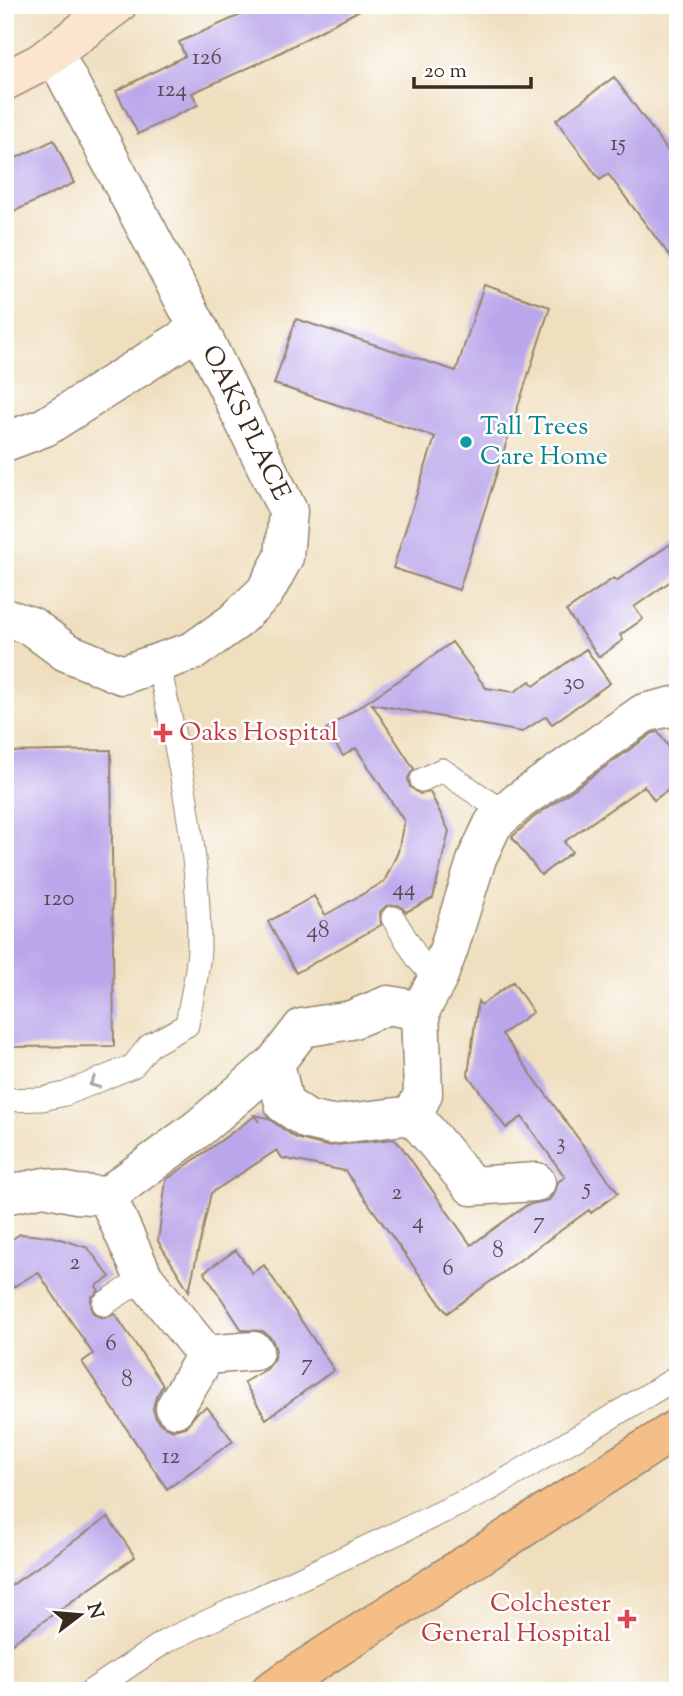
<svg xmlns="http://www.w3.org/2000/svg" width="683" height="1696" font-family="'Sorts Mill Goudy',serif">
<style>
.building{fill:#baa6ea}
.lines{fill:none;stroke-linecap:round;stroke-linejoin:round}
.lane-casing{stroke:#95846e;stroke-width:25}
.street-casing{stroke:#95846e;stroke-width:41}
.secondary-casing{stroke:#95846e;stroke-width:41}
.primary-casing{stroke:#95846e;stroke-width:41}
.lane{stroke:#fff;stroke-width:23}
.street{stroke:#fff;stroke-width:38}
.secondary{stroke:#fbe5cf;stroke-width:38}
.primary{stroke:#f6be87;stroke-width:38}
.oneway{stroke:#a79f9a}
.culture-dot{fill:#0f9aa8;stroke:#fff;stroke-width:2.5}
.health-dot{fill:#e0444e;stroke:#fff;stroke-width:2.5}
.labels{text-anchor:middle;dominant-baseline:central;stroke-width:5;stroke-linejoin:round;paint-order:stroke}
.number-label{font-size:23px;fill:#5b4951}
.street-label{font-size:26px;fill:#3b2a1e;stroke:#fff}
.culture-label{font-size:26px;fill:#0d838f;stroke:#fff;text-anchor:start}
.health-label{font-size:26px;fill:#be3a42;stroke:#fff;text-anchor:start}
</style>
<rect width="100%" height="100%" fill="#fff"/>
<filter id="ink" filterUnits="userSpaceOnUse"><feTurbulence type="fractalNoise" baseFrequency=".0143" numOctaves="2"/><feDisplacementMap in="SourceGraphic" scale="14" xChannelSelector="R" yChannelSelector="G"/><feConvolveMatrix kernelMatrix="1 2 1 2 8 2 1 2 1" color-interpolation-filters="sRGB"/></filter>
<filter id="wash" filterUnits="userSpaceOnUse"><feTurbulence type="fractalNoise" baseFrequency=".00686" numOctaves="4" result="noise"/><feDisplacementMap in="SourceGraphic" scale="28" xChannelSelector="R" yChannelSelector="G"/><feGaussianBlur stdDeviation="1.57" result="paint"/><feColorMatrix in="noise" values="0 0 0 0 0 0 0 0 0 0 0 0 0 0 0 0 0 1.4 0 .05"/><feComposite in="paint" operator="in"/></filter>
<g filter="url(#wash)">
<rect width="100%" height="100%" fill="#efdfbf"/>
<g id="blocks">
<path class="building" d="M 263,5 L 369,5 L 268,59 L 192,93 L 198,105 L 138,134 L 116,91 L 185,56 L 179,42 Z
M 614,77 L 678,165 L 678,267 L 608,174 L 600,180 L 556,120 Z
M 54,140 L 74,183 L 15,211 L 5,191 L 5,163 Z
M 484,285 L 550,307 L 459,590 L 393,568 L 435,437 L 274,384 L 296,319 L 456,371 Z
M 678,539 L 678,576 L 634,607 L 643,619 L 620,635 L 623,640 L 599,657 L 566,611 L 614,578 L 616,581 Z
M 452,642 L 486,688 L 514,692 L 530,681 L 534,686 L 586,649 L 610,683 L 552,724 L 546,716 L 522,732 L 372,704 L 414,769 L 408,778 L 410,787 L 420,794 L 430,792 L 449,831 L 433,898 L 406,912 L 399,905 L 386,906 L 380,912 L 381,925 L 296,973 L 268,922 L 314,896 L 325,915 L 384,882 L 398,852 L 404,821 L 356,748 L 343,756 L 326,729 L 407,675 Z
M 658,732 L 678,760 L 678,783 L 654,800 L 644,786 L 564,842 L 572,852 L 541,875 L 512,837 L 533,818 L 653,733 Z
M 111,750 L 114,1046 L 5,1047 L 5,752 Z
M 513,982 L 533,1012 L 502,1034 L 618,1193 L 591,1213 L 589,1210 L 447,1313 L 345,1171 L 282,1158 L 277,1150 L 211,1193 L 189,1291 L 158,1241 L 166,1180 L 255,1116 L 259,1122 L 254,1115 L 268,1118 L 296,1138 L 326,1146 L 394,1139 L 401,1146 L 471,1245 L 527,1205 L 549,1200 L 555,1192 L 558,1182 L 565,1177 L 522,1117 L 506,1128 L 468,1075 L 478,1001 L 481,1005 Z
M 20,1234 L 54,1237 L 88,1248 L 110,1277 L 96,1286 L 99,1291 L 91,1298 L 92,1311 L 97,1316 L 104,1318 L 115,1314 L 163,1385 L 156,1397 L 153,1409 L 156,1418 L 163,1426 L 174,1430 L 185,1427 L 197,1413 L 207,1407 L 233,1441 L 167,1489 L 82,1362 L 93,1354 L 38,1272 L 5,1292 L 5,1244 Z
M 236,1250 L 252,1273 L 264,1265 L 334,1370 L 266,1419 L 244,1382 L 267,1369 L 273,1361 L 276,1350 L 272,1339 L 263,1331 L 242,1330 L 204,1272 Z
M 108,1517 L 135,1557 L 5,1648 L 5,1590 Z"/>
</g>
</g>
<g filter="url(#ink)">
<use href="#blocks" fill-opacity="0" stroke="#95846e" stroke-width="2"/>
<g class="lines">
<g class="lane-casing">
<path id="lane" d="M 422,780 L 442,770 L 505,813
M 393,918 L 418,959 L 437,980
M 5,1100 L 42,1099 L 65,1094 L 92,1083 L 133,1066 L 149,1046 L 187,1025 C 191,999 199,971 199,945 C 199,851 179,754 158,663
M 104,1304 L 144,1278
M 91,1691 L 166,1641 L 487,1491 L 678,1377"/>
</g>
<g class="street-casing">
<path id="street" d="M 5,442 L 45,427 L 199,329
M 5,618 L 31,626 L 66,652 L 122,675 L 193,651 L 234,622 L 265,592 L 284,557 L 288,511 L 199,329 L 54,53
M 275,1063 L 284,1104 L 308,1120 L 331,1125 L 413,1115 L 423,1094 L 420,1011 L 437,980 L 448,951 L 477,858 L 493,824 L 519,801 L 644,713 L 674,706 L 678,708
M 413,1115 L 472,1186 L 536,1182
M 5,1195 L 44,1187 L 76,1194 L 107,1196 L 199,1128 L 275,1063 L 302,1028 L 351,1020 L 388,1005 L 420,1011
M 107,1196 L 144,1278 L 206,1355
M 175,1408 L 206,1355 L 254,1351"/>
</g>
<g class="secondary-casing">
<path id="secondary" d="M 5,81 L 40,63 L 117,5"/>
</g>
<g class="primary-casing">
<path id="primary" d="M 270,1691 L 678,1428"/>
</g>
<use href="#lane" class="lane"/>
<use href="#street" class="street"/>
<use href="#secondary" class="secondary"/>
<use href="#primary" class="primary"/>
</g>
<defs><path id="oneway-chevron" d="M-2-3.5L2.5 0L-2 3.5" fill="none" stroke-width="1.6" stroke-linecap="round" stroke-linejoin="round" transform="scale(1.75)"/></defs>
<use class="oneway" href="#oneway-chevron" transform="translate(94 1083) rotate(158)"/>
</g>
<circle class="culture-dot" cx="466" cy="442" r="7"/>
<g class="health-dot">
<path d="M159.5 722.5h7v7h7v7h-7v7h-7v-7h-7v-7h7z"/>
<path d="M623.5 1608.5h7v7h7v7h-7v7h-7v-7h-7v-7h7z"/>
</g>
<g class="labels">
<g class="number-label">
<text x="207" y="58">126</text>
<text x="172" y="90">124</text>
<text x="618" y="144">15</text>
<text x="574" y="683">30</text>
<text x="404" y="889">44</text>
<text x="59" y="899">120</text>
<text x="318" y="931">48</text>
<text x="561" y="1143">3</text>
<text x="587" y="1188">5</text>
<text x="397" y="1193">2</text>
<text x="418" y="1222">4</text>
<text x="539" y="1222">7</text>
<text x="498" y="1251">8</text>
<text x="75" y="1263">2</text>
<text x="448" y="1269">6</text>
<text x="111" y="1344">6</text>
<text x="307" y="1364">7</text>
<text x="127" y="1380">8</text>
<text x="171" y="1457">12</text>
</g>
<g class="street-label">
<text transform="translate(245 423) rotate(64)">OAKS PLACE</text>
</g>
<g class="culture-label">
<text x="480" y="427">Tall Trees<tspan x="480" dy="30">Care Home</tspan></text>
</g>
<g class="health-label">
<text x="179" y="733">Oaks Hospital</text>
<text x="611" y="1604" text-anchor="end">Colchester<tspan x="611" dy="30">General Hospital</tspan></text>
</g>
</g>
<rect width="683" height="1696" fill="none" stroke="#fff" stroke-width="28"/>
<g transform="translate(80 1615) rotate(74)" stroke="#ffffff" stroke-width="5" paint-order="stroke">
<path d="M0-5L12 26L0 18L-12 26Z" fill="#3b2a1e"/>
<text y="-10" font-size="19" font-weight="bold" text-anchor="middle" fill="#3b2a1e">N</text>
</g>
<path d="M414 77v10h117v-10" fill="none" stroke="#3b2a1e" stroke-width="3.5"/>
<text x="424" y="77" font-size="21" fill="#3b2a1e" stroke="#ffffff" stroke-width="5" paint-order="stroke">20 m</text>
</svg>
